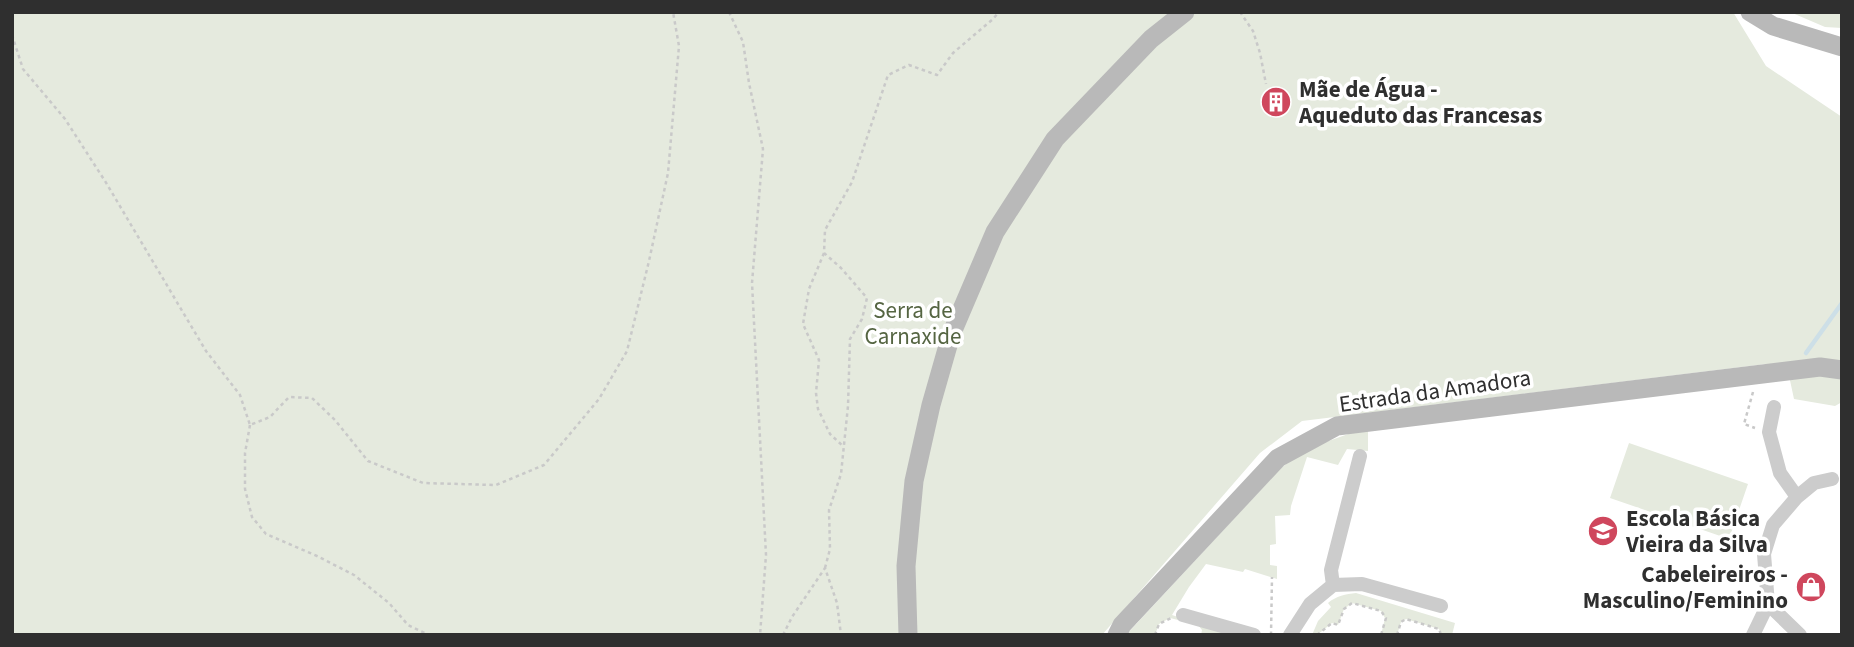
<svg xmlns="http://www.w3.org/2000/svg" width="1854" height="647" font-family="'Source Sans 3',sans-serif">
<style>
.green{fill:#e5eade}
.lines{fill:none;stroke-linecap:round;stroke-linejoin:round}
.stream{stroke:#cddfe7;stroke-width:4.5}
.path{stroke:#c9c9c9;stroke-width:2.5;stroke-dasharray:3.5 3.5;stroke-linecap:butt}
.street{stroke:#ccc;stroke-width:14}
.secondary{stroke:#b9b9b9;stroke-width:19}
.labels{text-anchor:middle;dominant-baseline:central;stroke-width:7;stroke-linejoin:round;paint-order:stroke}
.poi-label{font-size:23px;font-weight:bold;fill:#2f2f2f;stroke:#fff;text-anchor:start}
.park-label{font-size:23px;fill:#556542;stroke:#fff}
.street-label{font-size:23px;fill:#2f2f2f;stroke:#fff}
</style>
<rect width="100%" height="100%" fill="#fff"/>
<path class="green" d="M 12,12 L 1733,12 L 1766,66 L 1842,117 L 1842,402 L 1835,406 L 1794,399 L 1788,371 L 1766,364 L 1302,421 L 1260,453 L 1102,635 L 12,635 Z
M 1790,12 L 1842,12 L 1842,28 L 1825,27 Z
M 1368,427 L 1368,451 L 1347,449 L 1338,465 L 1307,457 L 1291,506 L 1290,515 L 1275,516 L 1276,544 L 1270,545 L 1270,565 L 1277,566 L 1277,579 L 1245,569 L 1243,572 L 1206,564 L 1189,587 L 1172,615 L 1233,635 L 1201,635 L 1202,630 L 1198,625 L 1170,618 L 1159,624 L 1155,635 L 1126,635 L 1281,468 L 1306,449 Z
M 1629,443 L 1748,484 L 1729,539 L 1610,498 Z
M 1356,593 L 1455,623 L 1452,635 L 1441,635 L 1439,629 L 1406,619 L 1401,622 L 1397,635 L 1381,635 L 1385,618 L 1381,611 L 1352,603 L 1344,609 L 1338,625 L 1332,623 L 1317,635 L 1312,635 L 1318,621 L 1331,607 L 1328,603 C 1336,596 1346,594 1356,593 Z"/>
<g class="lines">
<path class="stream" d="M 1806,353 L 1842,303"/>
<path class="path" d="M 729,12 L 743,42 L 749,83 L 763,149 L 752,283 L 766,555 L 760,635
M 1240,12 L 1253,31 L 1260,53 L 1266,84
M 12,35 L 23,69 L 65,119 L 105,181 L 206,351 L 240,395 L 250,425 L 270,417 L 289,397 L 312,398 L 335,420 L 368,461 L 423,483 L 496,485 L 544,465 L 599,399 L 627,351 L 649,261 L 668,173 L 679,46 L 673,12
M 824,253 L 809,289 L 803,324 L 819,360 L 816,393 L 818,409 L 830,434 L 844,447
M 1753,392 L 1744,424 L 1755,428
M 250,425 L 245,453 L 245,489 L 252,517 L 266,534 L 317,556 L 354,575 L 389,603 L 408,625 L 429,635
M 825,568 L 830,549 L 829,510 L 841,474 L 848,406 L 850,339 L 862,319 L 867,298 L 841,268 L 824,253 L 825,230 L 852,182 L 888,75 L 909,65 L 937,75 L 953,53 L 993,19 L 999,12
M 783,635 L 792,617 L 825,568 L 837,603 L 841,635
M 1155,635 L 1159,624 L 1171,618
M 1271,635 L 1272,577
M 1317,635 L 1332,623 L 1338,625 L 1344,609 L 1352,603 L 1381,611 L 1386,618 L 1381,635
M 1397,635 L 1401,622 L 1406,619 L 1439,629 L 1441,635"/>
<path class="street" d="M 1774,407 L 1769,432 L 1780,473 L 1797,497
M 1333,585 L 1331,570 L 1360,456
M 1183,615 L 1254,635
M 1290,635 L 1310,604 L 1333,585 L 1362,584 L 1441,606
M 1753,635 L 1768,604
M 1800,635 L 1768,604 L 1764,554 L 1773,525 L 1797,497 L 1814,483 L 1832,479"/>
<path class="secondary" d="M 1750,12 L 1773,26 L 1842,47
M 908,635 L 906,566 L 914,481 L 931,405 L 951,335 L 995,232 L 1055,139 L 1151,39 L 1185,12
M 1117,635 L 1122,625 L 1278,458 L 1337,426 L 1820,367 L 1842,370"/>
</g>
<defs>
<g id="building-disc" transform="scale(1.575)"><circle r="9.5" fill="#cf475d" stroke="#fff"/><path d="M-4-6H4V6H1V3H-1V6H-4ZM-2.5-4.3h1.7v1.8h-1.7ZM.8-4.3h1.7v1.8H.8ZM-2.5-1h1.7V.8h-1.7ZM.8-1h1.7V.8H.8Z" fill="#fff"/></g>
<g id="school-disc" transform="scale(1.575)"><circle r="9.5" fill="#cf475d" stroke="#fff"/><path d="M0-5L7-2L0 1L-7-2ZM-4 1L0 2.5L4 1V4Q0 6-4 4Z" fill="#fff"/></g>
<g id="shop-disc" transform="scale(1.575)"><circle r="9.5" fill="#cf475d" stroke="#fff"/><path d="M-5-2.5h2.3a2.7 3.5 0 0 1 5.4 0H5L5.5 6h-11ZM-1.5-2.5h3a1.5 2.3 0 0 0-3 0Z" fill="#fff"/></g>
</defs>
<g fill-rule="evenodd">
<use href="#building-disc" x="1276" y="102"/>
<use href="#school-disc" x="1603" y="531"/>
<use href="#shop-disc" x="1811" y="587"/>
</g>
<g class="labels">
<g class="poi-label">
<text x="1299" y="89">Mãe de Água -<tspan x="1299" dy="26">Aqueduto das Francesas</tspan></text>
<text x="1626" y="518">Escola Básica<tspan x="1626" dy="26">Vieira da Silva</tspan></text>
<text x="1788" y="574" text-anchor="end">Cabeleireiros -<tspan x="1788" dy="26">Masculino/Feminino</tspan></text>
</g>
<g class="park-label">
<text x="913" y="310">Serra de<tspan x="913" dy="26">Carnaxide</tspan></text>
</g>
<g class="street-label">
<text transform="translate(1435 391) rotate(-8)">Estrada da Amadora</text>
</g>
</g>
<rect width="1854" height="647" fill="none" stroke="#2f2f2f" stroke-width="28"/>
</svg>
